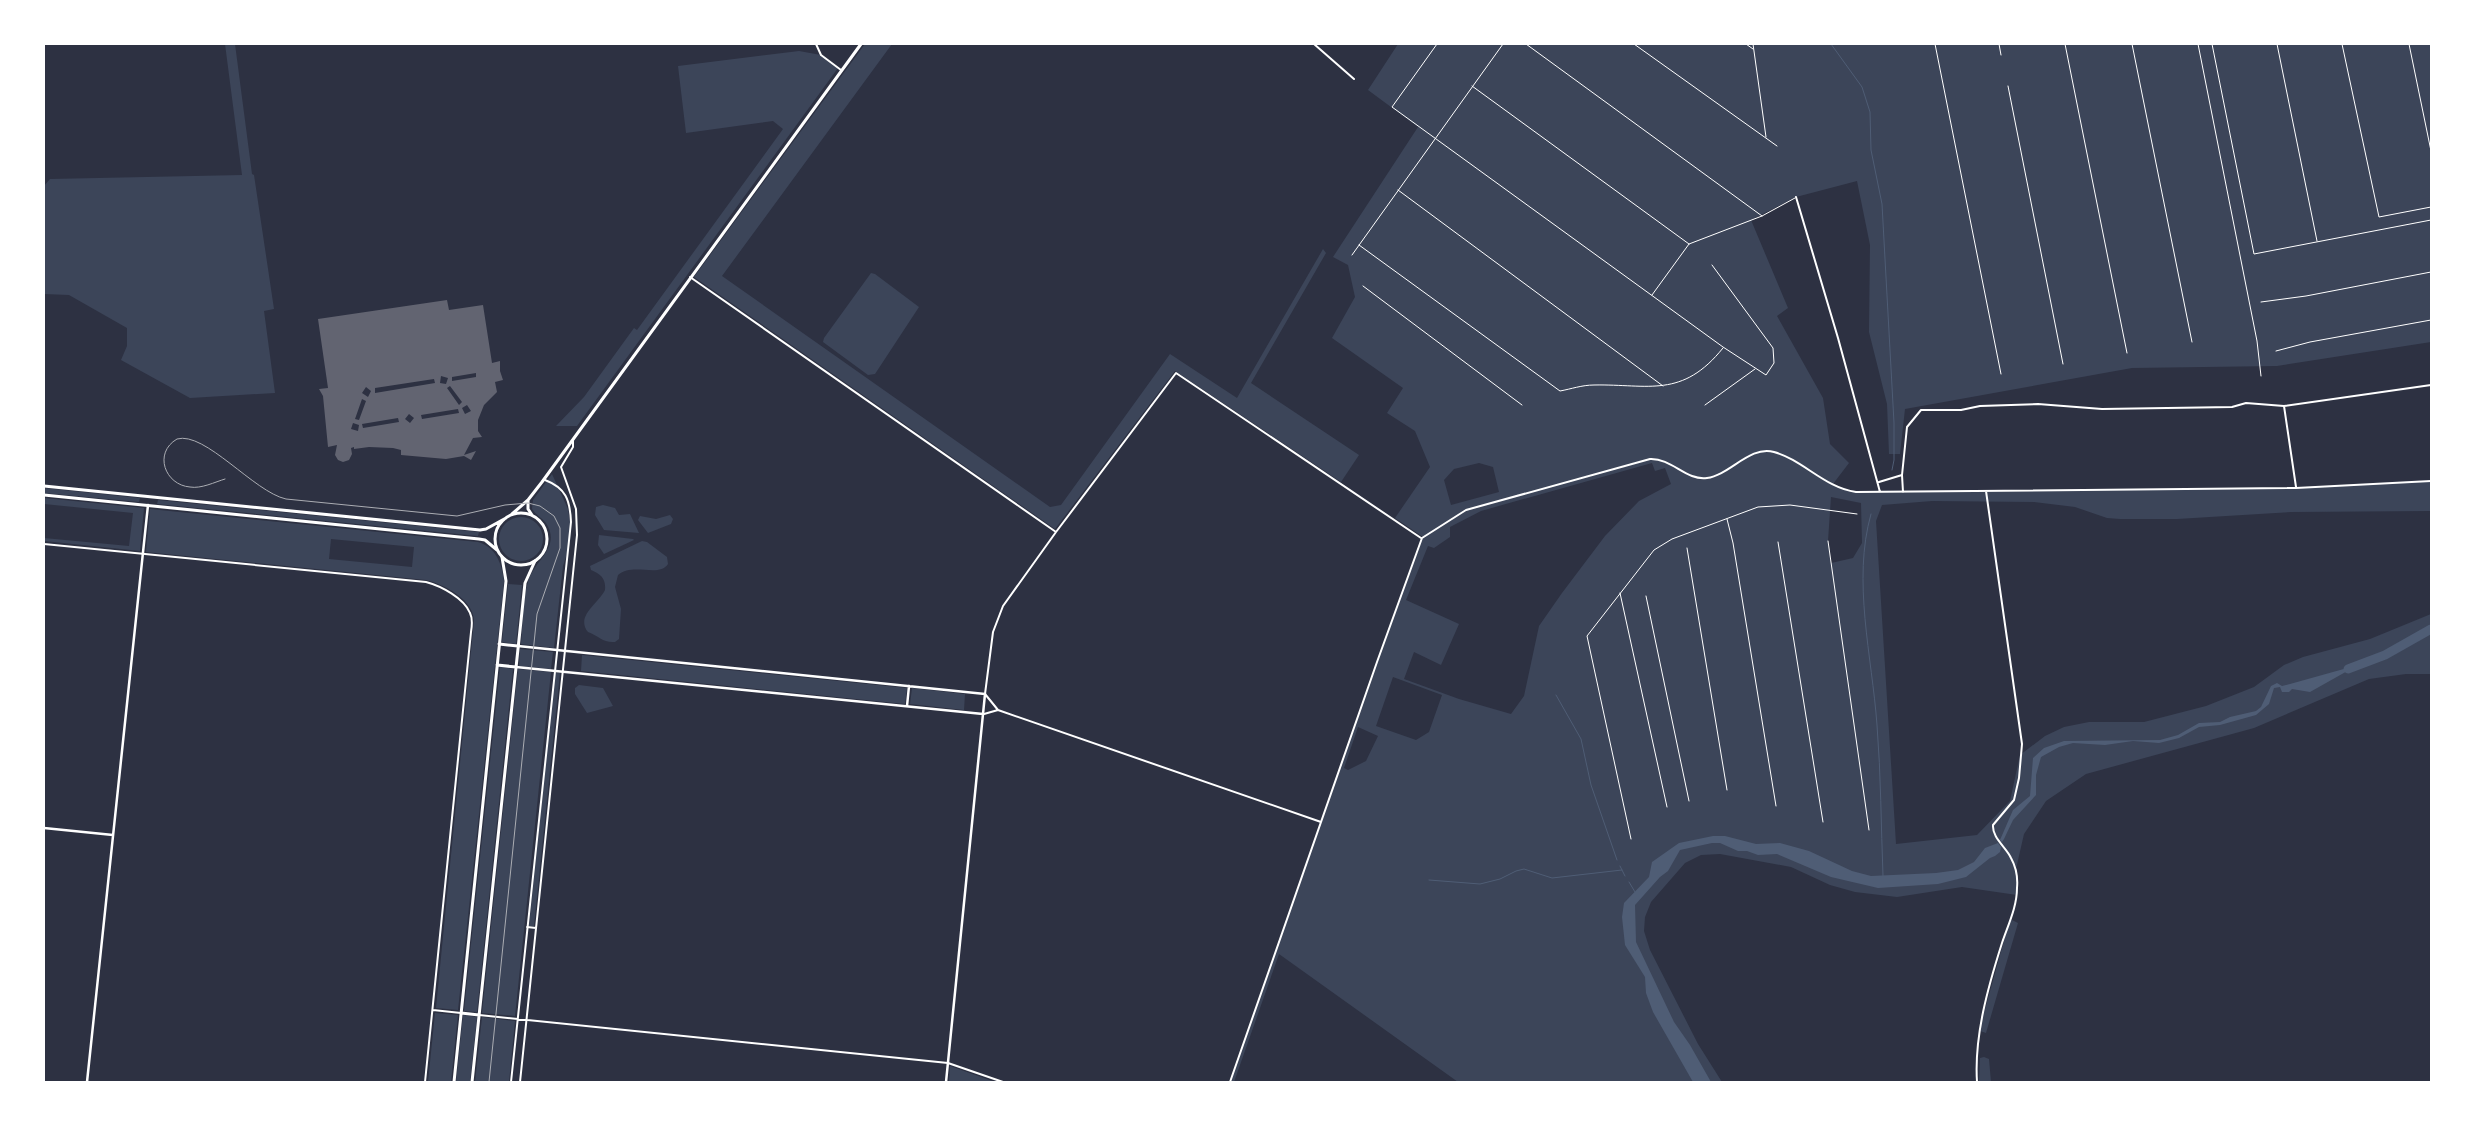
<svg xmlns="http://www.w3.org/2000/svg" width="2475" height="1126" font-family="Ubuntu,sans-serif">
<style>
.green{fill:#3c4559;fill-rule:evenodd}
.water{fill:#4f5d75}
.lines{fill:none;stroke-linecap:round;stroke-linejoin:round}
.stream{stroke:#4f5d75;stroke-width:1}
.river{stroke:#4f5d75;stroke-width:9}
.building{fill:#626471;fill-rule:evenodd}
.service{stroke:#fff;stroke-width:1}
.minor{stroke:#fff;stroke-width:2}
.tertiary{stroke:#fff;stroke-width:2.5}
.secondary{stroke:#fff;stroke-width:3}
.primary{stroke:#fff;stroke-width:3}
.tram{stroke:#abadb3;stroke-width:1}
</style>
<rect width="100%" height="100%" fill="#2d3142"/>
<path class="green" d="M 225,44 L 235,44 L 252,174 L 254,175 L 274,309 L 264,311 L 275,393 L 190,398 L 121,360 L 127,346 L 127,328 L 69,295 L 44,294 L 44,186 L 50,179 L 242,175 Z
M 865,44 L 892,44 L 722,276 L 1050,507 L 1061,505 L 1170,354 L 1237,398 L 1323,249 L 1326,253 L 1251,383 L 1359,455 L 1341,482 L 1175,371 L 1055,529 L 694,277 Z
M 1398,44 L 2431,44 L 2431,342 L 2277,366 L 2132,368 L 1905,409 L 1900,454 L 1889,454 L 1887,404 L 1869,332 L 1870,245 L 1857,181 L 1796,197 L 1751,220 L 1788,308 L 1777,316 L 1823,398 L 1830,444 L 1849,463 L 1833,484 L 1850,491 L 2296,488 L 2431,481 L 2431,511 L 2292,512 L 2177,519 L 2120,519 L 2107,518 L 2075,507 L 2034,502 L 1932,501 L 1882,505 L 1876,521 L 1896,844 L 1977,835 L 2010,801 L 2020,755 L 2045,736 L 2064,727 L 2089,722 L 2144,722 L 2206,706 L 2254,687 L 2284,665 L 2303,657 L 2370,639 L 2431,614 L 2431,674 L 2406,674 L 2369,679 L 2254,728 L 2086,774 L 2046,801 L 2024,834 L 2016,869 L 2017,895 L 1962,887 L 1897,897 L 1855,892 L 1830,885 L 1791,867 L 1720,854 L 1701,855 L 1685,863 L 1651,902 L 1645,917 L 1644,931 L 1650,950 L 1698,1044 L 1722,1082 L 1458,1082 L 1279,954 L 1234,1082 L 1230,1082 L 1377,662 L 1423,537 L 1395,518 L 1430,467 L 1415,431 L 1387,413 L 1403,388 L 1332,338 L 1355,297 L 1348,265 L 1333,257 L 1418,127 L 1368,90 ZM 1479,463 L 1493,467 L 1499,492 L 1451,505 L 1444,480 L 1454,469 ZM 1652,463 L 1655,471 L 1665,468 L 1671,484 L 1639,501 L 1605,536 L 1562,593 L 1539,626 L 1524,696 L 1511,714 L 1459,699 L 1404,679 L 1414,652 L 1441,665 L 1459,624 L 1406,600 L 1428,546 L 1434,548 L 1450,537 L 1450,527 L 1481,511 ZM 1831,497 L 1861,503 L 1862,543 L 1853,558 L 1831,563 L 1828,541 ZM 1393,677 L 1442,695 L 1429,732 L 1416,740 L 1376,726 ZM 1358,727 L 1378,736 L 1366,761 L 1348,770 L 1344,768 Z
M 799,51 L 821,55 L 838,68 L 577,426 L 556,426 L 584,397 L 634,328 L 637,330 L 783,129 L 773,121 L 686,133 L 678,66 Z
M 871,273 L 875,274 L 919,307 L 875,374 L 868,375 L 823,342 L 824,338 Z
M 552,474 L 568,509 L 571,527 L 570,544 L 563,566 L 554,648 L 521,644 C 523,624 522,601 528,582 C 533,561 562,548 546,523 C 542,518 536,515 532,509 L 533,500 Z
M 44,488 L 140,498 L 139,502 L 44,493 Z
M 44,498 L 144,508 L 140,551 L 44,541 L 44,538 L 129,546 L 133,513 L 44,504 Z
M 158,500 L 479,532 L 478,536 L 157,504 Z
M 603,505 L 615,508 L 619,515 L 630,514 L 639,533 L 604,530 L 595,515 L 596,507 Z
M 150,509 L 478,542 C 496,547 502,564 504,581 L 458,1010 L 436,1008 L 474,621 C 474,600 444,584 426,580 L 146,552 ZM 331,539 L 414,547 L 412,567 L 329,559 Z
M 670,515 L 673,519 L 671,524 L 648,533 L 638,520 L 640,516 L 656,519 Z
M499 539a22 22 0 1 1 44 0a22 22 0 1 1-44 0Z
M 599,535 L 633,539 L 634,540 L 604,554 L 598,545 Z
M 642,541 L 647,542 L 667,557 L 668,564 C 659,578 633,562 618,575 L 615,587 L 621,609 L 619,639 L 615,642 C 603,643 599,636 588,632 C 575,616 599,603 605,590 C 606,579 601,574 591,570 L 590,566 Z
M 508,584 L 522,585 L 516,644 L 502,642 Z
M 520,649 L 553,652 L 551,669 L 519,666 Z
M 582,655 L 907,688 L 905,704 L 581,671 Z
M 500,667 L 513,669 L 477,1012 L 464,1011 Z
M 518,669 L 551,672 L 515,1016 L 482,1013 Z
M 555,673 L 560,673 L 534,926 L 529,926 Z
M 579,685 L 603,688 L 613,706 L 587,713 L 575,694 L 575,688 Z
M 912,688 L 965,694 L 964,710 L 910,704 Z
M 2010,919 L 2018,923 L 1986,1033 L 1980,1031 L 1982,1020 Z
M 435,1013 L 458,1015 L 451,1082 L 428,1082 Z
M 463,1015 L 477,1017 L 470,1082 L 456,1082 Z
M 482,1017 L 515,1021 L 509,1082 L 475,1082 Z
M 1984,1057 L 1989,1059 L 1991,1082 L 1979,1082 L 1980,1058 Z
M 950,1066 L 995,1082 L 949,1082 Z"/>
<path class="water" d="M 2358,665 L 2310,692 L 2292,689 L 2289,692 L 2282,692 L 2280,687 L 2274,688 L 2269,704 L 2256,715 L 2220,725 L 2199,727 L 2179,738 L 2159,743 L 2133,741 L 2105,745 L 2073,743 L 2059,747 L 2041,757 L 2036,775 L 2036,795 L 2013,820 L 2004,839 L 2002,842 L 2000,840 L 2013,810 L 2030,796 L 2033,758 L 2044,748 L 2064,741 L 2160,740 L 2178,735 L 2199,723 L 2220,722 L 2230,717 L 2256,711 L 2261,707 L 2271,686 L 2277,683 L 2282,686 L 2290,684 Z
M 1713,836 L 1725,836 L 1756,844 L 1780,843 L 1809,851 L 1852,871 L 1871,876 L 1936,873 L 1958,870 L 1974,862 L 1985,848 L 1998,843 L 2001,847 L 2000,852 L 1995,856 L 1990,858 L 1966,877 L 1938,884 L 1878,888 L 1831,877 L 1777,854 L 1758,855 L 1747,851 L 1738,851 L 1720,843 L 1712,843 L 1680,850 L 1668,871 L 1660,877 L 1635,905 L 1636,942 L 1674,1022 L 1690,1045 L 1711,1082 L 1693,1082 L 1653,1012 L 1646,993 L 1645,977 L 1625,945 L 1622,917 L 1624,903 L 1649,877 L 1652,862 L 1679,843 Z"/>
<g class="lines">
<path class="stream" d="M 1831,44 L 1862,87 L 1870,112 L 1871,150 L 1882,204 L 1894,423 L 1894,460 L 1892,470
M 1871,514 C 1852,581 1872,656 1877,725 C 1881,775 1881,826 1883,876
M 1556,695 L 1581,739 L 1591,785 L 1617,860
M 1620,866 L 1625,876
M 1429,880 L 1480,884 L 1500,879 L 1516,871 L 1524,869 L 1552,878 L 1622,870
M 1629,882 L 1635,892"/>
<path class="river" d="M 2348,669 L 2385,655 L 2431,629"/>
</g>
<path class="building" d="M 447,300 L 449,310 L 483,305 L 492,363 L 500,361 L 500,371 L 503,380 L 495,382 L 497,392 L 484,405 L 478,420 L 478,431 L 482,437 L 473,438 L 464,455 L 476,451 L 471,460 L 464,456 L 446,459 L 401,455 L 401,450 L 393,448 L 369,447 L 354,449 L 354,447 L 351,448 L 352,454 L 349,460 L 343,462 L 338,460 L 335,455 L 337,445 L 328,447 L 323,396 L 319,389 L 328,388 L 318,319 ZM 476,373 L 476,377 L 452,381 L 452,377 ZM 441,376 L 448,378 L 446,384 L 440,383 ZM 434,379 L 435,383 L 375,393 L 375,388 ZM 450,386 L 462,402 L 459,405 L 447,388 ZM 366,387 L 371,391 L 368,397 L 362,393 ZM 362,399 L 366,401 L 359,420 L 355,419 ZM 467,405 L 471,411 L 465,414 L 462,408 ZM 458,409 L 459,413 L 422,419 L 421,415 ZM 409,414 L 414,418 L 410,423 L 405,419 ZM 398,418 L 399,422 L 363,428 L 362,424 ZM 353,423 L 359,425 L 358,431 L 351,429 Z"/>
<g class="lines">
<path class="service" d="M 1437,44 L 1392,107 L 1723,347 L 1766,375 L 1774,363 L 1773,348 L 1712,265
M 1526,44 L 1762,216
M 1634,44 L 1777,146
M 1746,44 L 1753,49
M 1753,44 L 1766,137
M 1935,44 L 2001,374
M 1999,44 L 2001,55
M 2065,44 L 2127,353
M 2132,44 L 2192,342
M 2198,44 L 2257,341 L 2261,376
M 2212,44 L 2254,254 L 2431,220
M 2277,44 L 2317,241
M 2342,44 L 2379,217 L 2431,207
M 2409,44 L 2431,151
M 1472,86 L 1689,244
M 2008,86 L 2063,364
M 1398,190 L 1663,386
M 1359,245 L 1560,391 C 1571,389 1582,385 1594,385 C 1649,384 1682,399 1723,348
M 1352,255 L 1503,44
M 1363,286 L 1522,405
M 1652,295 L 1689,244 L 1762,216 L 1795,198
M 2261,302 L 2306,296 L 2431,272
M 2276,351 L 2310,342 L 2431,320
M 1705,405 L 1755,369
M 1727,519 L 1733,543 L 1776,806
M 1828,541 L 1869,830
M 1778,542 L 1823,822
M 1687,548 L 1727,790
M 1620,593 L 1667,807
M 1646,596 L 1689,801
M 1631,839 L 1587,636 L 1654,550 L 1672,539 L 1758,507 L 1790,505 L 1857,514"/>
<path class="minor" d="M 816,44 L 821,55 L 841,70
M 1314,44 L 1354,79
M 1796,197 L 1838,338 L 1880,492
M 690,277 L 1056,532
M 2284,406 L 2296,487
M 1879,482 L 1902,475
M 1903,492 L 1902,475 L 1907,427 L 1921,410 L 1961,410 L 1980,406 L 2038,404 L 2102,409 L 2232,407 L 2246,403 L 2284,406 L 2431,385
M 1422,538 L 1466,510 L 1650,459 C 1672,458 1686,481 1707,478 C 1730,475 1750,445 1774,452 C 1803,460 1825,488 1856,492 L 2296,488 L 2431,481
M 44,544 L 426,582 C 441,586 464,598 470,613 C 473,619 472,626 471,632 L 425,1082
M 984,714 L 998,710
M 1321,822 L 998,710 L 985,694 L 993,632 L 1003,606 L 1056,532 L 1176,373 L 1421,538
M 527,927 L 536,928
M 433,1010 L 461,1013
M 479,1015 L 948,1063 L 1003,1082
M 511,1082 L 571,522 C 570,500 566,488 545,480
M 520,1082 L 577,535 L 576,509 L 561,467 L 573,447 L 573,440
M 1230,1082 L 1377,662 L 1422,538
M 1977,1082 C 1974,1036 1988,987 2002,943 C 2008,925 2017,907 2017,888 C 2018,877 2016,867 2011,858 C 2006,847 1992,838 1993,825 L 2014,800 L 2019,778 L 2022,744 L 1986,491"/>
<path class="tertiary" d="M 518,646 L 985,694 L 946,1082
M 516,667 L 983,714
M 907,706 L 909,686
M 44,828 L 113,835
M 87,1082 L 148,505"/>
<path class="secondary" d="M 499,644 L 518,646
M 497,665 L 516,667
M 461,1013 L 479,1015
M 454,1082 L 506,581 L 502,557
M 472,1082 L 525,583 L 535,561"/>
<path class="primary" d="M 44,486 L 480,530 L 486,529 L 506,518
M 44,495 L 479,539 L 485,540 L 497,550
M 528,500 L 528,509 L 532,515
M495 539a26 26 0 1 1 52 0a26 26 0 1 1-52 0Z
M 512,514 L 528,500 L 542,482 L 861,44"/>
<path class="tram" d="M 225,479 C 215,482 201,489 190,487 C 165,485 153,453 177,439 C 205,431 254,492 286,499 L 457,516 L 505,505 L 528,503 L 540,506 L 554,516 L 560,528 L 560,548 L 537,614 L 489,1082"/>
</g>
<rect width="2475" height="1126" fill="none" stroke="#ffffff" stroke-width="90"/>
</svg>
